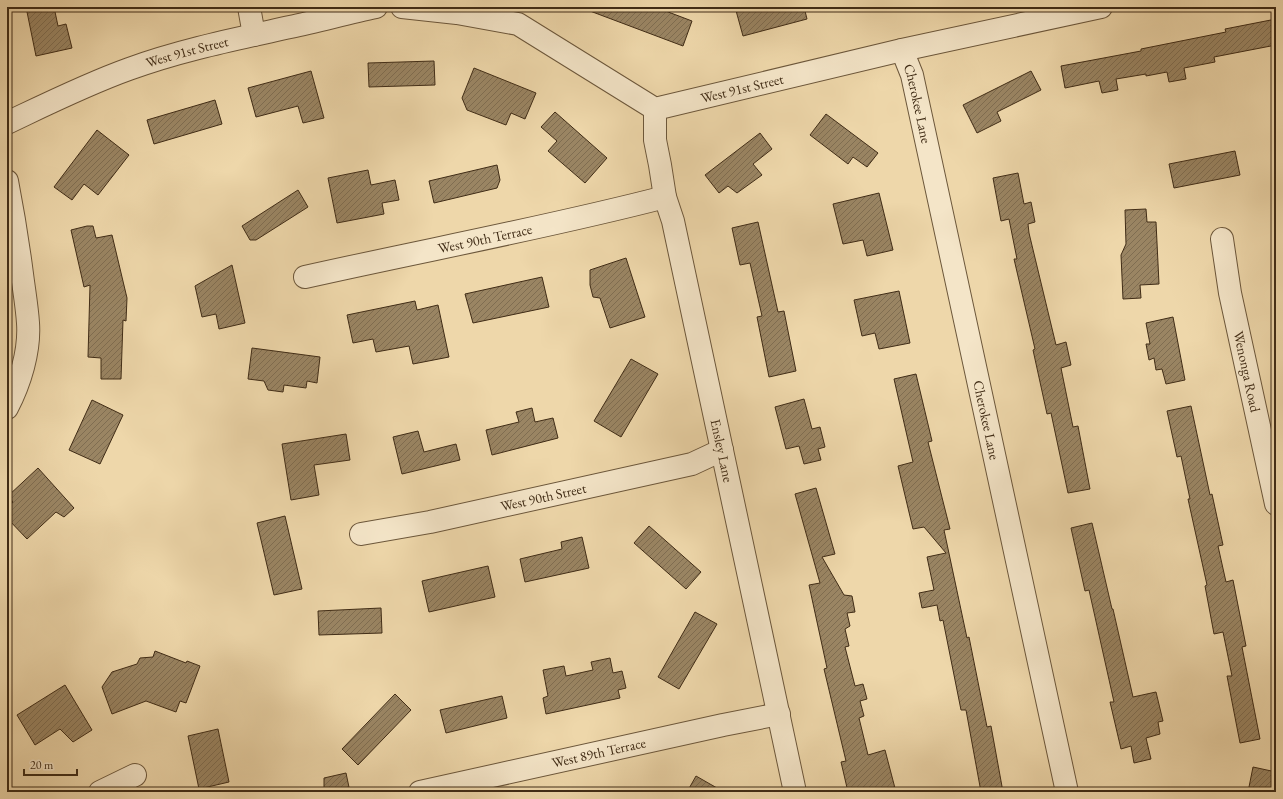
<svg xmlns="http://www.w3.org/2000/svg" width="1283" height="799" font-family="'EB Garamond',serif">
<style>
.building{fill:url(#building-hatch);stroke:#402c16}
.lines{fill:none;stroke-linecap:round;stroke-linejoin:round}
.minor-casing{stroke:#6c573b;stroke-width:24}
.minor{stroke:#f4e5c8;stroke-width:22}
.labels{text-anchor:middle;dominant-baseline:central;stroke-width:3;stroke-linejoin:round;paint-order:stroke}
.street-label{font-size:14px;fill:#402c16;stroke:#f4e5c8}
</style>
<defs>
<pattern id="building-hatch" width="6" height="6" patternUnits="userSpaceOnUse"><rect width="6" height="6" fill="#9a8563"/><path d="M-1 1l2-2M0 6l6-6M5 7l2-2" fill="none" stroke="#7f6d51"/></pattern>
</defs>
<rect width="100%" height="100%" fill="#eed7aa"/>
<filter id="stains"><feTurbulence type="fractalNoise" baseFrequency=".005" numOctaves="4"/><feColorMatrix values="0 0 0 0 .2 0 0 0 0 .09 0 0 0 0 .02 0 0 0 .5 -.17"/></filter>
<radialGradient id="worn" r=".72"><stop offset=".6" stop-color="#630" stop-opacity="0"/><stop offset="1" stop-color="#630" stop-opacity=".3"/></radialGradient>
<path class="building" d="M 26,7 L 54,7 L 58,26 L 66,24 L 72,48 L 36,56 Z
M 582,7 L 655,7 L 692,21 L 683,46 L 582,8 Z
M 735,7 L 804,7 L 807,19 L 743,36 Z
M 1276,19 L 1276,45 L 1214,57 L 1215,62 L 1184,68 L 1186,79 L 1169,82 L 1167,72 L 1146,76 L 1146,74 L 1116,79 L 1118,90 L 1102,93 L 1099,81 L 1065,88 L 1061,66 L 1141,51 L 1141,49 L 1226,32 L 1225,29 Z
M 434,61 L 435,85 L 369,87 L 368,63 Z
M 474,68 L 536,93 L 525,119 L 511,113 L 506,125 L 467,110 L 462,98 Z
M 311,71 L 324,118 L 303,123 L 298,106 L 256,117 L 248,88 Z
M 1031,71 L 1041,90 L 997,112 L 1001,121 L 977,133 L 963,105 Z
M 215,100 L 222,124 L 154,144 L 147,120 Z
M 555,112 L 607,158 L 585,183 L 548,151 L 557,141 L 541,127 Z
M 826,114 L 878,153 L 867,167 L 853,157 L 848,164 L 810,135 Z
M 97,130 L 129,155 L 98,195 L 84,184 L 72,200 L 54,187 Z
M 760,133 L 772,149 L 753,164 L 762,175 L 737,193 L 728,186 L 719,193 L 705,175 Z
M 1235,151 L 1240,175 L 1174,188 L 1169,164 Z
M 497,165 L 500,180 L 497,188 L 434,203 L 429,181 Z
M 368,170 L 371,185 L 395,180 L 399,200 L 382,203 L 384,214 L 337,223 L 328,178 Z
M 1018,173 L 1024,204 L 1031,202 L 1035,222 L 1028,224 L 1029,233 L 1056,345 L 1066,342 L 1071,365 L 1061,368 L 1073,427 L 1078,426 L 1090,489 L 1068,493 L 1051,413 L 1047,414 L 1033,350 L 1035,349 L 1014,259 L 1017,259 L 1009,219 L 1001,221 L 993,178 Z
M 298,190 L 308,207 L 256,240 L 250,240 L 242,226 Z
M 879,193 L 893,250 L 867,256 L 863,240 L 843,244 L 833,204 Z
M 1146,209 L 1147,222 L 1156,222 L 1159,284 L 1140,285 L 1141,298 L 1123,299 L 1121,255 L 1126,244 L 1125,210 Z
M 758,222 L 778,312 L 784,311 L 796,371 L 769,377 L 757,317 L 762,316 L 750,263 L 740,265 L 732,228 Z
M 87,226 L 93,226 L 96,238 L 112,235 L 127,298 L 126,321 L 123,320 L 121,379 L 101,379 L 101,358 L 88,357 L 90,285 L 84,287 L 71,230 Z
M 626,258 L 645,317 L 610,328 L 600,298 L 593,297 L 590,285 L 590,270 Z
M 232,265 L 245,323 L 219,329 L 216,314 L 202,317 L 195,286 Z
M 542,277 L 549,307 L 473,323 L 465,294 Z
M 899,291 L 910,343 L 879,349 L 875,333 L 862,336 L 854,300 Z
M 415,301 L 417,310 L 438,305 L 449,357 L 413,364 L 409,346 L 376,352 L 373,339 L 353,343 L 347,315 Z
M 1173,317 L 1185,380 L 1166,384 L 1162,369 L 1156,370 L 1154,358 L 1149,360 L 1146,344 L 1150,344 L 1146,323 Z
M 252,348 L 320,357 L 317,383 L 307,381 L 306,388 L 284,385 L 283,392 L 268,390 L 264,381 L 248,379 Z
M 631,359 L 658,374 L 621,437 L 594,421 Z
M 916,374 L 932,441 L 928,442 L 950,529 L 944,530 L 967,638 L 969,637 L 987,727 L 991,726 L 1003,792 L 981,792 L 966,710 L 961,710 L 943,620 L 940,621 L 937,605 L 922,608 L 919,593 L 934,590 L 927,557 L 946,553 L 924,527 L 913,529 L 898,466 L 913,462 L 894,379 Z
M 804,399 L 812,429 L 820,427 L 825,447 L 818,449 L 821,460 L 804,464 L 799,446 L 786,449 L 775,407 Z
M 92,400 L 123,415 L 100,464 L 69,450 Z
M 1191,406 L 1210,495 L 1212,494 L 1223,545 L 1218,546 L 1226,582 L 1233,580 L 1246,646 L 1242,647 L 1260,739 L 1240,743 L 1227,676 L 1232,676 L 1223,632 L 1214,634 L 1205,586 L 1207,585 L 1188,499 L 1190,499 L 1181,456 L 1177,457 L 1167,411 Z
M 532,408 L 535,422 L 553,418 L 558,438 L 492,455 L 486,430 L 519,422 L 516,412 Z
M 418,431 L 424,452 L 456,444 L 460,460 L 402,474 L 393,437 Z
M 346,434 L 350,460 L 314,465 L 319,495 L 291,500 L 282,444 Z
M 38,468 L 74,508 L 64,517 L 56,512 L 27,539 L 7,518 L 7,507 L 13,502 L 8,496 Z
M 816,488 L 835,554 L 822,557 L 844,595 L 852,596 L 855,612 L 847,613 L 850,626 L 845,629 L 849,646 L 845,647 L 855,686 L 863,684 L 867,699 L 860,701 L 864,716 L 859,718 L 868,755 L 885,750 L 896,792 L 848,792 L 841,762 L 846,761 L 824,669 L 827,668 L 809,585 L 820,583 L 795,494 Z
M 285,516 L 302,589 L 274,595 L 257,523 Z
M 1092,523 L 1112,609 L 1113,609 L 1133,697 L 1156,692 L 1163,721 L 1158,722 L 1160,734 L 1146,738 L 1151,759 L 1134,763 L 1131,746 L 1121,749 L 1110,702 L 1114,702 L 1089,590 L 1085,591 L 1071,528 Z
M 649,526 L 701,572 L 686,589 L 634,543 Z
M 582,537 L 589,568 L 525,582 L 520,559 L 562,549 L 561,542 Z
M 488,566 L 495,597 L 429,612 L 422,581 Z
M 381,608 L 382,633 L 319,635 L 318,611 Z
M 695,612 L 717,624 L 679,689 L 658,677 Z
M 155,651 L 186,663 L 187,661 L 200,666 L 186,703 L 180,701 L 176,712 L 146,701 L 112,714 L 102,687 L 112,672 L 137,664 L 140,658 L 153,657 Z
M 610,658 L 613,673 L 622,671 L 626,688 L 618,690 L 620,698 L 546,714 L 543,698 L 548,696 L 543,670 L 564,666 L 566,676 L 593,670 L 591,662 Z
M 65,685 L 92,730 L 73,742 L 60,729 L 35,745 L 17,715 Z
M 395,694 L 411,710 L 358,765 L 342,749 Z
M 502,696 L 507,718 L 446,733 L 440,710 Z
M 218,729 L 229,782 L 199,789 L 188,736 Z
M 1253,767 L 1276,772 L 1272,792 L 1248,792 Z
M 346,773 L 350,792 L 324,792 L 324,778 Z
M 696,776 L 724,792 L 687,792 Z"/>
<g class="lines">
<g class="minor-casing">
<g id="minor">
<path d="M 249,7 L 254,35"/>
<path id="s1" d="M 402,7 L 457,13 L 518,24 L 655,109 L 902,50 L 1101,7"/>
<path id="s2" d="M 902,50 L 912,75 L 1067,792"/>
<path id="s3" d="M 655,109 L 655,140 L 660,165 L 665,197 L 673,221 L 795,792"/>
<path id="s4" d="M 7,123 C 47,104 87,84 129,69 C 181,50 236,39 290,27 C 319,21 347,13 376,7"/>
<path d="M 7,181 C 13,212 18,243 22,274 C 24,290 27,307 28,323 C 30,351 20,383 7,408"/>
<path id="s5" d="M 1222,239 L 1230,293 L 1276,504"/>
<path id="s6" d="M 305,277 C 425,250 546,228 665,197"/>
<path id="s7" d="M 361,534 L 430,522 L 692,464 L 722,450"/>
<path d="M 100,792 L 135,775"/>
<path id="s8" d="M 420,792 L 723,725 L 779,714"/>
</g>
</g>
<use href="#minor" class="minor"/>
</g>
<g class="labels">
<g class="street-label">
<text stroke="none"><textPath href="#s4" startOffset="194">West 91st Street</textPath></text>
<text stroke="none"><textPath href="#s1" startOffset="368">West 91st Street</textPath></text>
<text stroke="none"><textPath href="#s2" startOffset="56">Cherokee Lane</textPath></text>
<text stroke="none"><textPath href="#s6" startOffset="184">West 90th Terrace</textPath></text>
<text stroke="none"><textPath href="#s5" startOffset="135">Wenonga Road</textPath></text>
<text stroke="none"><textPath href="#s2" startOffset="380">Cherokee Lane</textPath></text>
<text stroke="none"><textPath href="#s3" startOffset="349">Ensley Lane</textPath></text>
<text stroke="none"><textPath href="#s7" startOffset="186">West 90th Street</textPath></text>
<text stroke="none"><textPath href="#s8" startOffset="183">West 89th Terrace</textPath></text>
</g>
</g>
<rect width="1283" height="799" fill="none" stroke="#eed7aa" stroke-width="24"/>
<rect x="8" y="8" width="1267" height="783" fill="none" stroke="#402c16" stroke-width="2"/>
<rect x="12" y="12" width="1259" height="775" fill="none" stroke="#402c16"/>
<path d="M24 769v6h53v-6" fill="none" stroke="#402c16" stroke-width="2"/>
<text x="30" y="769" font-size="12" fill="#402c16" stroke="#f4e5c8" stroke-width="3" paint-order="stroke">20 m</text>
<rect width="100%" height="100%" filter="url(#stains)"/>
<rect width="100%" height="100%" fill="url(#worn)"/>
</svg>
